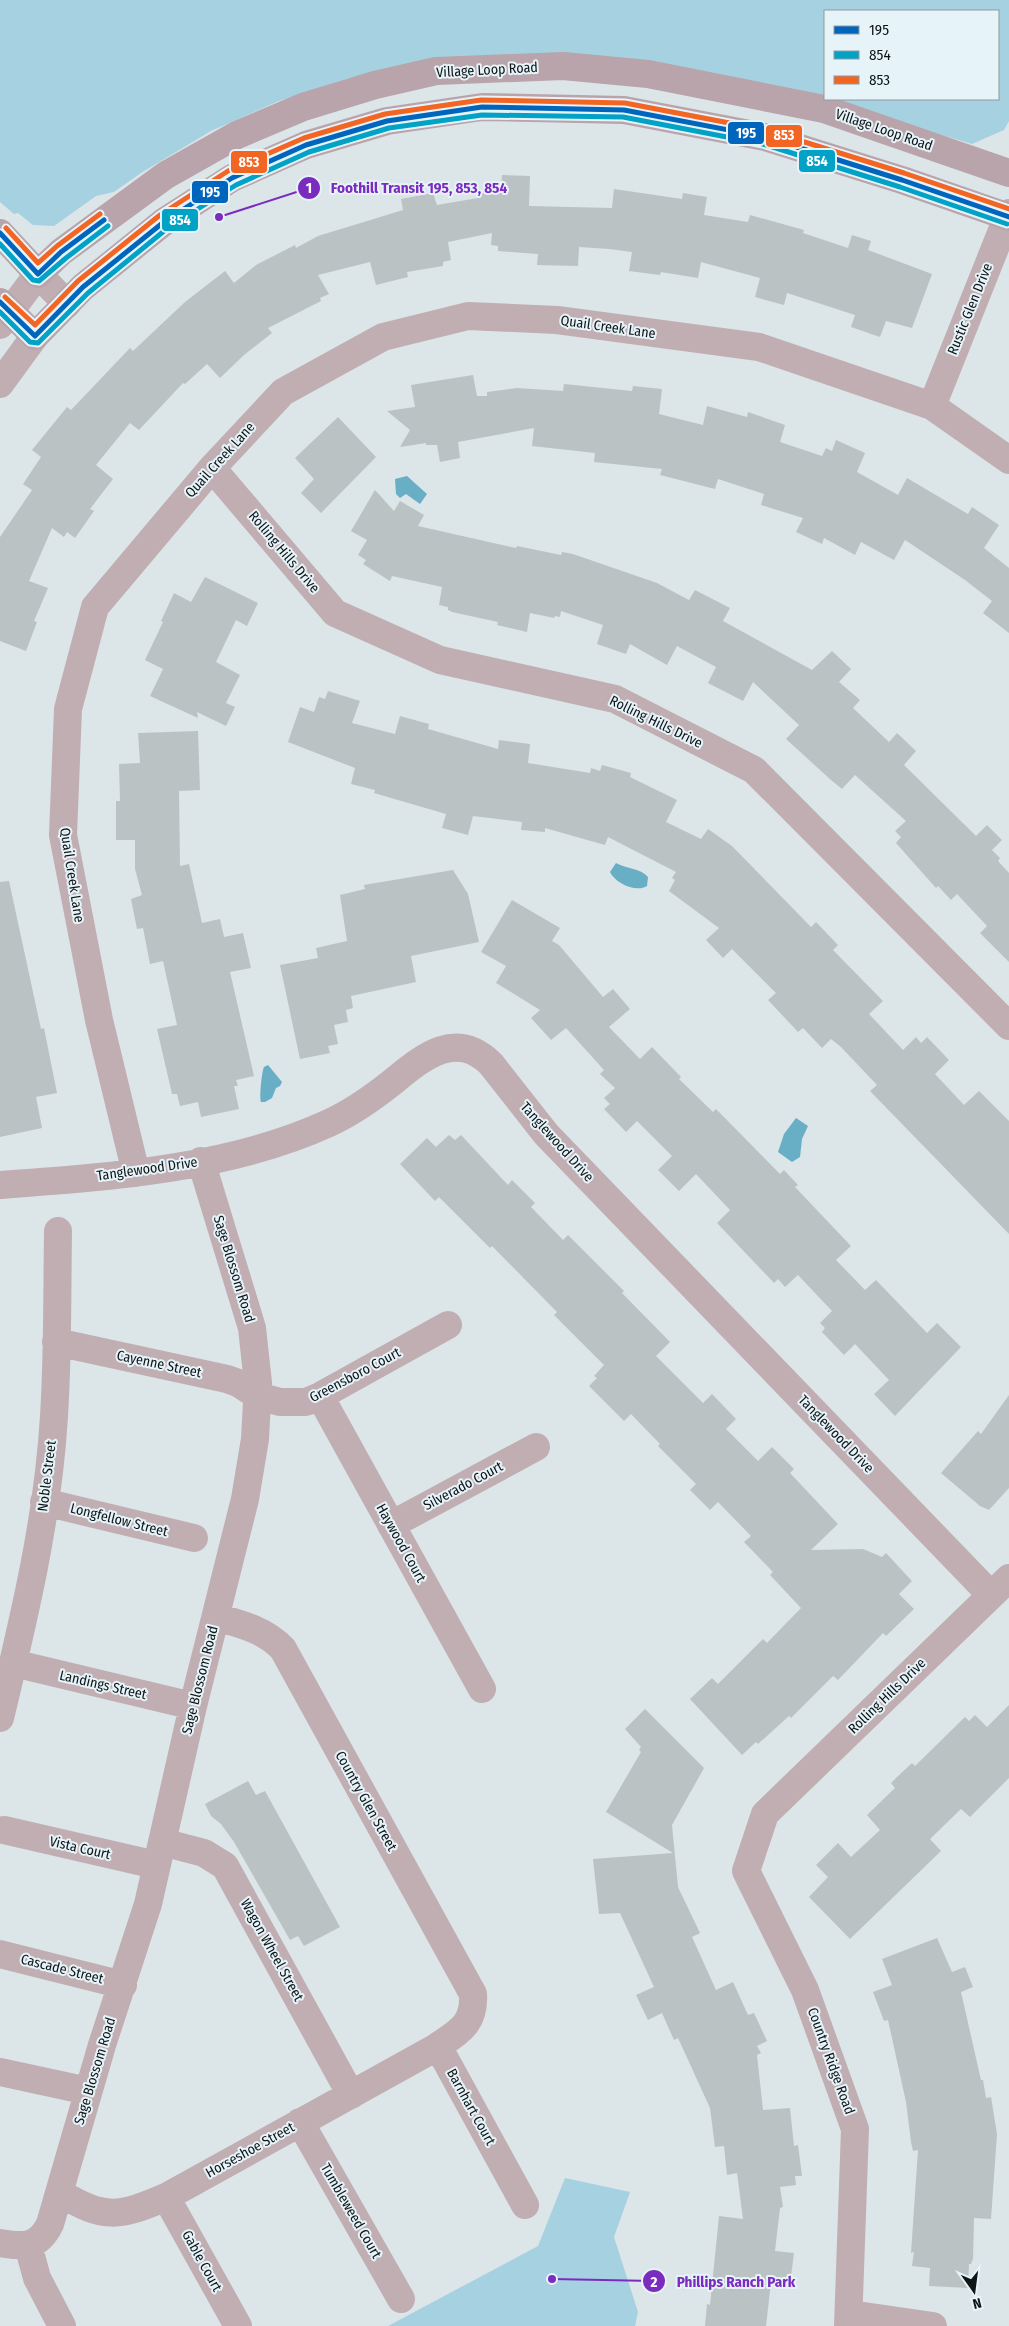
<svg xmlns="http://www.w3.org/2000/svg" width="1009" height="2326" font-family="'Fira Sans Condensed',sans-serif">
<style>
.green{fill:#a6d1e1;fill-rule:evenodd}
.water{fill:#68aec4}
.building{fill:#bbc2c4}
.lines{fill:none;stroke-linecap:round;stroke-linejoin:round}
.minor{stroke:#c1aeb2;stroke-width:28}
.major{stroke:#b8a4aa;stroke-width:28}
.bus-1-casing{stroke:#e6f4fa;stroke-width:9}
.bus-2-casing{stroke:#e6f4fa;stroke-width:9}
.bus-3-casing{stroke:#e6f4fa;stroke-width:9}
.bus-1{stroke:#0065bd;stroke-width:5}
.bus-2{stroke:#01a2c5;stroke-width:5}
.bus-3{stroke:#f26522;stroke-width:5}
.labels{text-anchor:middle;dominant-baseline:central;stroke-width:4;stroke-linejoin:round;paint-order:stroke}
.street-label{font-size:14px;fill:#0f1416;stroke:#e6f4fa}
.leader{fill:none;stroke:#7b2cbf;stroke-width:2}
.callout-dot{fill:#7b2cbf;stroke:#e6f4fa;stroke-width:2}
.mark-label{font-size:15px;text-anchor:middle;font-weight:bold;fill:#fff}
.callout-label{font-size:15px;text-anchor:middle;font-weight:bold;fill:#7b2cbf;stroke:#e6f4fa;stroke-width:4;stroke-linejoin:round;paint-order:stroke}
.line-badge{stroke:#e6f4fa;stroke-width:2}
.badge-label{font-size:14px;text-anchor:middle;font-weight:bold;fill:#fff}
</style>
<rect width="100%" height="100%" fill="#dce5e8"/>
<path class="green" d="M 0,0 L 1009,0 L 1009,121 L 1004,130 L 972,144 L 816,98 L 399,67 L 346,79 L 279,101 L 211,131 L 141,173 L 114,192 L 96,196 L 54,226 L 33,225 L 18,213 L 14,214 L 0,202 ZM 825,11 L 998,11 L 998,99 L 825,99 Z
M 565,2178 L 630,2192 L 614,2237 L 638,2312 L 635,2326 L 388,2326 L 538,2246 Z"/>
<path class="water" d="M 407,476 L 427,494 L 420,504 L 406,494 L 400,498 L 396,494 L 395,479 Z
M 616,863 C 627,869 640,868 648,877 L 647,886 C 636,893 615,883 610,872 Z
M 268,1065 L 282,1082 L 280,1086 L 276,1088 L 272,1098 L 265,1102 L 261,1102 C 259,1098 262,1070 264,1067 Z
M 796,1118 L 808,1126 L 802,1139 L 800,1157 L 792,1162 L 778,1152 L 784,1134 Z"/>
<path class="building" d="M 502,175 L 530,176 L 529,206 L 612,208 L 614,189 L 682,199 L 683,193 L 707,197 L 704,215 L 748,222 L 750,215 L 804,230 L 803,233 L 848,248 L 852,235 L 871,241 L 868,250 L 932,274 L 912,328 L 886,321 L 880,337 L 851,327 L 855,315 L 787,293 L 784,305 L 755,297 L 760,278 L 701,262 L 698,278 L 661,272 L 660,275 L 629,271 L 632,252 L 609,249 L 579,247 L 578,266 L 537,265 L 538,254 L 498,251 L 498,246 L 491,245 L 492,233 L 448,242 L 451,260 L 443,262 L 443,266 L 407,272 L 408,277 L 376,285 L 370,262 L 318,275 L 329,294 L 320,298 L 321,301 L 268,328 L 272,333 L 244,355 L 220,378 L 207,364 L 185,384 L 183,383 L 139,430 L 130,423 L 96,465 L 113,479 L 90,509 L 94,511 L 75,538 L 67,532 L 64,537 L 52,528 L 29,581 L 48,588 L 34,621 L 37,622 L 26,651 L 0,641 L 0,537 L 32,490 L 23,484 L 41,457 L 32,450 L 67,407 L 71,410 L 130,348 L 133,351 L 185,302 L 225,271 L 234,283 L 256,265 L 295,245 L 296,248 L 318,236 L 403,210 L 401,199 L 433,193 L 437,205 L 478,198 L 478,193 L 498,193 L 498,189 L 501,189 Z
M 473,375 L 477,396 L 487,396 L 487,392 L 517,388 L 563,391 L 564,384 L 632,391 L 633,386 L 662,389 L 659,414 L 703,425 L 707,406 L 747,417 L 748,412 L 785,425 L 780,442 L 822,456 L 826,448 L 832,451 L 836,440 L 865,453 L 857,472 L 898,495 L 907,478 L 968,514 L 972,507 L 999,525 L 984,548 L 1009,568 L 1009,633 L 983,613 L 992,601 L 965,580 L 905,540 L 894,560 L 861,542 L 855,555 L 824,538 L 822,544 L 796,532 L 803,518 L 761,505 L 764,494 L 718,479 L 715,489 L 660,475 L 662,469 L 594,462 L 595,453 L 532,446 L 534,428 L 458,442 L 460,458 L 440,462 L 437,445 L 426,445 L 426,443 L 400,447 L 410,430 L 387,411 L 415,407 L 411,385 Z
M 338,417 L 376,457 L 321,513 L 301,493 L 314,479 L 295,458 Z
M 375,490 L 394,511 L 400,501 L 424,515 L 418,526 L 516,548 L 517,546 L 561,555 L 562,552 L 573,554 L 657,583 L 689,600 L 695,590 L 730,608 L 723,621 L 812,670 L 832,651 L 851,669 L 839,682 L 860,700 L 853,708 L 889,742 L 897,733 L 916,751 L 904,765 L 976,836 L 987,825 L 1002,840 L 992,850 L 1000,858 L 998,861 L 1009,873 L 1009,962 L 980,933 L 987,926 L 957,894 L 951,900 L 938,886 L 936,888 L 896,843 L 901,837 L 895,831 L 906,821 L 855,775 L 842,789 L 831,780 L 786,739 L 799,725 L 753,682 L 743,701 L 708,683 L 716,667 L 677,646 L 667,665 L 630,644 L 626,654 L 597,644 L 603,625 L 561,611 L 560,617 L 555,616 L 554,618 L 530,613 L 527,632 L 497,625 L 498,622 L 452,612 L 448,610 L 448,607 L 439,605 L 442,587 L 392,576 L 390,581 L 363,564 L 366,560 L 358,555 L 367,540 L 351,531 Z
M 205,577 L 258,603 L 247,626 L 236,620 L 216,662 L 240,675 L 226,703 L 235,707 L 226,726 L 197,712 L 198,718 L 150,696 L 163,669 L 145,660 L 163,622 L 161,621 L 174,593 L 191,602 Z
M 328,691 L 360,701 L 352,723 L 395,734 L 400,716 L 429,724 L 428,729 L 498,749 L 499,740 L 530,744 L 528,763 L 590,773 L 591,768 L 600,771 L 602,765 L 631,773 L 630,777 L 677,800 L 666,822 L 701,839 L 708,829 L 732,846 L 811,927 L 816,922 L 838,945 L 833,950 L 883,1001 L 869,1014 L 903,1050 L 916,1037 L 921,1043 L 927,1037 L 949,1060 L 935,1074 L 964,1105 L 979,1091 L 1009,1121 L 1009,1234 L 870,1091 L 877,1085 L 841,1047 L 831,1039 L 822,1048 L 803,1028 L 798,1032 L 768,1000 L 776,993 L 732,949 L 723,958 L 706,940 L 719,928 L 669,891 L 675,880 L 672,878 L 676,872 L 608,837 L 605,845 L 545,828 L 545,832 L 521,830 L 522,822 L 473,816 L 468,835 L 442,828 L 446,814 L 374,793 L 375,790 L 351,784 L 355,768 L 288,742 L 300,707 L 314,712 L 319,697 L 325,699 Z
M 198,731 L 200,790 L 179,791 L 180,866 L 189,864 L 202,923 L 220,919 L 224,937 L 243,933 L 251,968 L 230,972 L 254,1076 L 236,1080 L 238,1086 L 234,1086 L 239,1109 L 201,1117 L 198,1102 L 180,1106 L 177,1094 L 172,1094 L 157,1029 L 177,1025 L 163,961 L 150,964 L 143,928 L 137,929 L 131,899 L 142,895 L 135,869 L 135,840 L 116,840 L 116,801 L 120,801 L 119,764 L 140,763 L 138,733 Z
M 453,870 L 468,894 L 479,942 L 411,956 L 416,982 L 351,996 L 353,1008 L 346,1010 L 348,1022 L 334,1025 L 338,1044 L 328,1046 L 330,1053 L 300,1059 L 280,965 L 318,958 L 316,948 L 347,941 L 340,895 L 365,889 L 364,885 Z
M 9,881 L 41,1029 L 44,1028 L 57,1093 L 36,1097 L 42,1128 L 0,1137 L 0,882 Z
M 512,900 L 560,928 L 552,941 L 559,945 L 603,997 L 613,989 L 630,1009 L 609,1027 L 640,1059 L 652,1047 L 681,1077 L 679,1079 L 713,1112 L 716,1109 L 780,1174 L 784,1170 L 798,1185 L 795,1187 L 851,1246 L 836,1260 L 865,1290 L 876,1280 L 927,1333 L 937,1323 L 961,1347 L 895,1416 L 874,1394 L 889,1380 L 855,1344 L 844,1355 L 822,1332 L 825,1328 L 820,1323 L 832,1311 L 798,1275 L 785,1287 L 778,1279 L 774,1283 L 717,1223 L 730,1210 L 696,1174 L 679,1191 L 658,1170 L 672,1156 L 637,1121 L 626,1132 L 604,1109 L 610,1104 L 604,1098 L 615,1088 L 600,1074 L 604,1070 L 566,1028 L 551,1040 L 531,1018 L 540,1010 L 496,983 L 506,966 L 481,952 Z
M 449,1135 L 455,1140 L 461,1135 L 508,1185 L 512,1180 L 535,1203 L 531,1207 L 563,1240 L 568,1235 L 624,1291 L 622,1293 L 670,1342 L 656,1356 L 703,1403 L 712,1394 L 736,1419 L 726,1429 L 758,1461 L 772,1447 L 794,1469 L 790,1473 L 838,1524 L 811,1550 L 863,1549 L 882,1557 L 886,1553 L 912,1581 L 899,1594 L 914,1609 L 886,1636 L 883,1633 L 838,1680 L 833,1676 L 791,1718 L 789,1716 L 758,1744 L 756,1742 L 742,1755 L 690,1699 L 712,1678 L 718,1684 L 763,1639 L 767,1643 L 801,1608 L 770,1575 L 773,1572 L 744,1542 L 751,1536 L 718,1502 L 710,1510 L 690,1490 L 696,1484 L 658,1446 L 660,1444 L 631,1414 L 624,1421 L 589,1386 L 597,1378 L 594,1376 L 604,1365 L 554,1315 L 557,1312 L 492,1246 L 490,1248 L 439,1197 L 435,1201 L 400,1164 L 427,1138 L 436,1147 Z
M 1009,1395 L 1009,1488 L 989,1510 L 980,1506 L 941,1473 L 978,1431 L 981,1434 Z
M 1009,1705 L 1009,1778 L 970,1817 L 961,1809 L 930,1839 L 941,1851 L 850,1939 L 809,1897 L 828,1877 L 816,1865 L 838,1843 L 851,1857 L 880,1830 L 867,1815 L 895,1788 L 891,1783 L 897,1777 L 912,1763 L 915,1766 L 965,1717 L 969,1721 L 975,1715 L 987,1727 Z
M 645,1709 L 704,1768 L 672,1825 L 678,1887 L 700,1933 L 692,1937 L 716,1990 L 733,1982 L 748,2015 L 754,2013 L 767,2041 L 757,2046 L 761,2053 L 757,2055 L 763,2110 L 790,2108 L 794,2146 L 798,2145 L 802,2176 L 795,2176 L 796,2185 L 780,2187 L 783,2207 L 780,2208 L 775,2251 L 794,2253 L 790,2284 L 771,2282 L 766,2326 L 705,2326 L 707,2304 L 710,2305 L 719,2216 L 743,2219 L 737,2173 L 727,2175 L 724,2146 L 715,2147 L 710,2108 L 678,2038 L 674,2040 L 662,2013 L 648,2020 L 636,1995 L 654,1987 L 620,1913 L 599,1914 L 593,1859 L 673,1853 L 606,1812 L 641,1752 L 639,1750 L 641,1747 L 625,1729 Z
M 248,1781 L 256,1795 L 265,1791 L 340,1927 L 304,1946 L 298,1936 L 290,1940 L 234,1842 L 221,1824 L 211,1816 L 205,1804 Z
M 937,1938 L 952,1972 L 965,1967 L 973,1987 L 961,1992 L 981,2080 L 983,2080 L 986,2098 L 991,2097 L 997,2134 L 991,2219 L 974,2218 L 973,2259 L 971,2264 L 969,2264 L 968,2288 L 929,2286 L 930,2268 L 912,2266 L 914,2252 L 911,2253 L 918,2150 L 913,2151 L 911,2142 L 906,2102 L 888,2020 L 884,2021 L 873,1992 L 892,1985 L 882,1959 Z"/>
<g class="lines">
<path class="minor" d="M 0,325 L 38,274 L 67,304
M 0,384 L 35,336
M 932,406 L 1009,213
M 212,468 L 335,613 L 440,660 L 615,699 L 754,770 L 1009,1026
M 136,1173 L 99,1020 L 63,835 L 68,709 L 95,607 L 212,468 L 283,392 L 383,337 L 468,316 L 557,320 L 759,347 L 932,406 L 1009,460
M 0,1185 C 109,1177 229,1169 329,1123 C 351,1113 371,1099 390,1084 C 421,1059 454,1028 491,1064 L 546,1134 L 991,1595
M 56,1342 L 227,1379 L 238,1383 L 258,1396 L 280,1402 L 306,1402 L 320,1396 L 448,1325
M 320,1396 L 482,1689
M 44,1502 L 194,1538
M 391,1525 L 536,1447
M 216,1617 C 241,1624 265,1630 283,1649 L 473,1994 C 475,2025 458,2032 435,2048 L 445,2059 L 525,2205
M 13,1663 L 193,1706
M 0,1718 C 24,1618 48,1519 54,1416 C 58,1354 57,1292 58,1231
M 4,1830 L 156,1865
M 162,1842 L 204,1853 L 225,1866 L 351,2095
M 0,1954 L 123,1985
M 0,2072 L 88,2091
M 300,2122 L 401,2299
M 60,2193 C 105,2220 119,2217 166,2197 L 435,2048
M 166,2197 L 238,2326
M 0,2243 C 24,2247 38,2248 50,2224 L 102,2045 L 148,1904 L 193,1706 L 245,1499 L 255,1439 L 258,1383 L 252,1328 L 201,1161
M 28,2245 L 37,2278 L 62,2326
M 850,2314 L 933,2326
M 848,2326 L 855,2129 L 805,1990 L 746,1871 L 765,1814 L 1009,1578"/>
<path class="major" d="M 0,233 L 38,274 L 61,252 L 166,175 L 237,135 L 303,107 L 375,85 L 436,71 L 563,66 L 648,74 L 824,109 L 1009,173
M 0,302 L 35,336 L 83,287 L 165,221 L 232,178 L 306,145 L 387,121 L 482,107 L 624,110 L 765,137 L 902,180 L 1009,217"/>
<g class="bus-1-casing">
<path id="bus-1" d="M 0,233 L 38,274 L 61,252 L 104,220
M 0,302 L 35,336 L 83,287 L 165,221 L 232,178 L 306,145 L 387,121 L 482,107 L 624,110 L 765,137 L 902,180 L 1009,217"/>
</g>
<g class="bus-2-casing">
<path id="bus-2" d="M 0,244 L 33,280 L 39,281 L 66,258 L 108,226
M 0,312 L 30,342 L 38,343 L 88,293 L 169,227 L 236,185 L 309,152 L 389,128 L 482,115 L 623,117 L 763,144 L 900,187 L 1007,224"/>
</g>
<g class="bus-3-casing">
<path id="bus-3" d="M 6,228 L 38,263 L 57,246 L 100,214
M 5,297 L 35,325 L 78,281 L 160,215 L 228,171 L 304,138 L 385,114 L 481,100 L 625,103 L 766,130 L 904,173 L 1009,209"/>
</g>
<use href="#bus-1" class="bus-1"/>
<use href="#bus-2" class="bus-2"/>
<use href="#bus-3" class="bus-3"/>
</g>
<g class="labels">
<g class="street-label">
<text transform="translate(487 70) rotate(-3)">Village Loop Road</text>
<text transform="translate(884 130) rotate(19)">Village Loop Road</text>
<text transform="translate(970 309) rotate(-68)">Rustic Glen Drive</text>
<text transform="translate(608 327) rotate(8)">Quail Creek Lane</text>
<text transform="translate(220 460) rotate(-48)">Quail Creek Lane</text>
<text transform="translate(284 552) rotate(50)">Rolling Hills Drive</text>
<text transform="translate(656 722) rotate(26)">Rolling Hills Drive</text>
<text transform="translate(72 875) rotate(81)">Quail Creek Lane</text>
<text transform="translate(557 1142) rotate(48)">Tanglewood Drive</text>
<text transform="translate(147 1169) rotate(-8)">Tanglewood Drive</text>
<text transform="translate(234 1269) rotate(73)">Sage Blossom Road</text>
<text transform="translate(159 1364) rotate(12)">Cayenne Street</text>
<text transform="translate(355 1375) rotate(-28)">Greensboro Court</text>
<text transform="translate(836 1434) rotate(46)">Tanglewood Drive</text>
<text transform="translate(47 1476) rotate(-83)">Noble Street</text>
<text transform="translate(463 1486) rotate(-28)">Silverado Court</text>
<text transform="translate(119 1520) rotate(14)">Longfellow Street</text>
<text transform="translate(401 1543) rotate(61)">Haywood Court</text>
<text transform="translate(200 1680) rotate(-76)">Sage Blossom Road</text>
<text transform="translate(103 1685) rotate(13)">Landings Street</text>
<text transform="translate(887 1696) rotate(-44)">Rolling Hills Drive</text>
<text transform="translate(366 1801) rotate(61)">Country Glen Street</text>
<text transform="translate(80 1848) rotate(13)">Vista Court</text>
<text transform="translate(272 1950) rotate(61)">Wagon Wheel Street</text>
<text transform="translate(62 1969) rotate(14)">Cascade Street</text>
<text transform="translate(831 2061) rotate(70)">Country Ridge Road</text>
<text transform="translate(95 2071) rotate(-73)">Sage Blossom Road</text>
<text transform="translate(471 2107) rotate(61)">Barnhart Court</text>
<text transform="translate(250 2150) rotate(-29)">Horseshoe Street</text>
<text transform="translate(351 2211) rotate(60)">Tumbleweed Court</text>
<text transform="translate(202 2261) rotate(61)">Gable Court</text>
</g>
</g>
<path class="leader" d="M219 217L309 188M552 2279L654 2281"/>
<g class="callout-dot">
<circle cx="219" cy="217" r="5"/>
<circle cx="552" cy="2279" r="5"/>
<circle cx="309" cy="188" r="12"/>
<circle cx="654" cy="2281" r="12"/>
</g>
<g class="mark-label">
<text x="309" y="193">1</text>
<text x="654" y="2287">2</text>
</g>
<g class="callout-label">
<text x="419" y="193">Foothill Transit 195, 853, 854</text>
<text x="736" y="2287">Phillips Ranch Park</text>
</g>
<g class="line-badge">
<rect x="727" y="121" width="38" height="24" rx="5" fill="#0065bd"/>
<rect x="765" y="124" width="38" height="24" rx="5" fill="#f26522"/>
<rect x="798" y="149" width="38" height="24" rx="5" fill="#01a2c5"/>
<rect x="230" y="150" width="38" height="24" rx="5" fill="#f26522"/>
<rect x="191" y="180" width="38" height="24" rx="5" fill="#0065bd"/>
<rect x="161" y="208" width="38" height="24" rx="5" fill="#01a2c5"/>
</g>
<g class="badge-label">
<text x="746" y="138">195</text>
<text x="784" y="140">853</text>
<text x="817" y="166">854</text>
<text x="249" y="167">853</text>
<text x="210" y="197">195</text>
<text x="180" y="225">854</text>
</g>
<rect x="824" y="10" width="175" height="90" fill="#e6f4fa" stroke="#909a9f"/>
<rect x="834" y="26" width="25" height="8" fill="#0065bd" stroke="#909a9f"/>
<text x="869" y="35" font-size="15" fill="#0f1416">195</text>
<rect x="834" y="51" width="25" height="8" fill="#01a2c5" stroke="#909a9f"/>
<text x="869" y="60" font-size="15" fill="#0f1416">854</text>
<rect x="834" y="76" width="25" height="8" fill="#f26522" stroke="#909a9f"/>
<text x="869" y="85" font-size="15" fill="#0f1416">853</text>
<g transform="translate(974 2291) rotate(166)" stroke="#e6f4fa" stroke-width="4" paint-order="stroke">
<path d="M0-4L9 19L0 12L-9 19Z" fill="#0f1416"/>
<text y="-8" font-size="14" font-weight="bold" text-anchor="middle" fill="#0f1416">N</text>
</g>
</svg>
